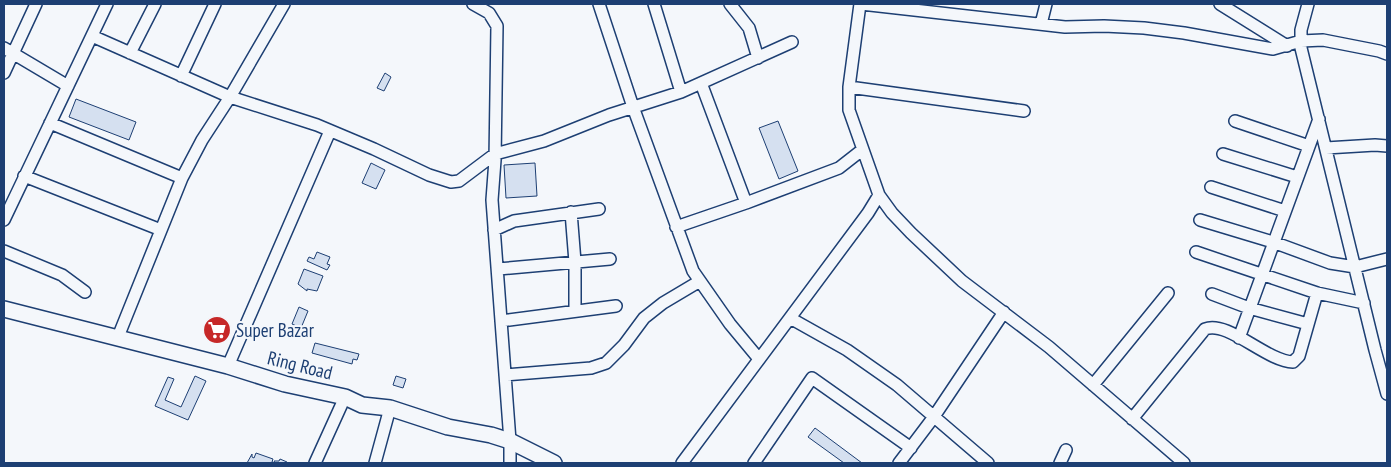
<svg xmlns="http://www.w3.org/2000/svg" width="1391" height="467" font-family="'PT Sans Narrow',sans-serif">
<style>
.building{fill:#d5e0f0;stroke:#1d3f73}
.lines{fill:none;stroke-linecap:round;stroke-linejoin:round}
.minor-casing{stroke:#1d3f73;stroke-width:14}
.major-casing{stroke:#1d3f73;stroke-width:18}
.minor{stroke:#f4f7fb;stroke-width:11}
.major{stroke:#f4f7fb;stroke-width:15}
.labels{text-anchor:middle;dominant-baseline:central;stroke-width:4;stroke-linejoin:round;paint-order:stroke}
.poi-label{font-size:19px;fill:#1d3f73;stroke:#f4f7fb;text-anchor:start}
.street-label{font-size:19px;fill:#1d3f73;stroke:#f4f7fb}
</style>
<rect width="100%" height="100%" fill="#f4f7fb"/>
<path class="building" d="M 385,73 L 391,77 L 384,91 L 377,88 Z
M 76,99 L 136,122 L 129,140 L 69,117 Z
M 778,121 L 798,171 L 779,179 L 759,128 Z
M 371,163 L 385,170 L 376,189 L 362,183 Z
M 535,163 L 537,196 L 506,198 L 504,165 Z
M 317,252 L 330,257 L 327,264 L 330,265 L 327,270 L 307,261 L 309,257 L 314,259 Z
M 304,269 L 323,276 L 317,291 L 307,289 L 307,291 L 298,284 Z
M 299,307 L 308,311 L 301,328 L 292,324 Z
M 315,343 L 359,354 L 357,360 L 353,359 L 352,364 L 312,353 Z
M 195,376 L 206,381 L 188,420 L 155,406 L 168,377 L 174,379 L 165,400 L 181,407 Z
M 396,376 L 406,379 L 403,388 L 393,385 Z
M 815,428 L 862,463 L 844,463 L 808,437 Z
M 256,453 L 273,459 L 272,462 L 275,463 L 274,461 L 279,461 L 280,459 L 287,462 L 286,463 L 247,463 L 252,454 L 252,457 L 254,458 Z"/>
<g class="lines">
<g class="minor-casing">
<path id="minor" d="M 473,4 L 489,13 L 497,26 L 495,160 L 492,200 L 510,441 L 510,463
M 599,4 L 633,107 L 693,271 L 730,324 L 759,359
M 654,4 L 681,92
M 730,4 L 749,28 L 758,58
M 860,4 L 849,87 L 849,110 L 879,195 L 892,213 L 911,233 L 962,281 L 1049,347 L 1184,463
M 861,4 L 1065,27 L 1104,26 L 1144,28 L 1184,33 L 1273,49 L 1301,41 L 1323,40 L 1379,51 L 1387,54
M 1220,4 L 1287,46
M 1308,4 L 1301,30 L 1301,48 L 1375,350 L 1387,394
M 1041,24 L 1046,4
M 92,36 L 230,97 L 317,125 L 374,149 L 429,175 L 451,182 L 459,181 L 495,154 L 544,141 L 609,115 L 681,92 L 792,42
M 4,48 L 68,86
M 130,53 L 155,4
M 4,73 L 36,4
M 181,76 L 215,4
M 849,87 L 1024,111
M 1235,121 L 1309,146
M 50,123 L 182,178
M 1326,148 L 1375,145 L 1387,146
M 1223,154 L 1297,177
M 24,176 L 161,230
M 1211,187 L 1285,211
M 746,203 L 839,168 L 862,150
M 571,212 L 575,262 L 575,311
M 4,220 L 107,4
M 1200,220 L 1273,242 L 1330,263 L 1355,267 L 1387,259
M 676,227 L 746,203 L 701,83
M 494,230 L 514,221 L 599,209
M 4,251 L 62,275 L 85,292
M 1196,252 L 1317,293
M 498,269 L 610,259
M 1212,294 L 1249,308 L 1308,324
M 790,318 L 847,350 L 897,385 L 988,463
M 501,321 L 616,306
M 118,337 L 182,178 L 202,140 L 230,97 L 284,4
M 1239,338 L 1319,119
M 228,366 L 330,131
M 505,375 L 591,368 L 606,363 L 624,345 L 644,318 L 663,303 L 700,281
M 1093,385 L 1168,293
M 1132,419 L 1205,329 C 1228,320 1266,361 1293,362 L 1299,356 L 1317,293 L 1364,303
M 315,463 L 345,397
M 375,463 L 390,408
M 682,463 L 868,213 L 879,195
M 754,463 L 812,378 L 911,448
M 899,463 L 933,418 L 1004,312
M 1060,463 L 1066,450"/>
</g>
<g class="major-casing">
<path id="major" d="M 4,309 L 228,366 L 285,384 L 345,397 L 362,405 L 390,408 L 448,427 L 491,435 L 510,441 L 554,463"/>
</g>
<use href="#minor" class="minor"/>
<use href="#major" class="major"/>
</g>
<defs>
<g id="supermarket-disc" transform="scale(1.4375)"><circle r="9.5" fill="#c62828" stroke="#f4f7fb"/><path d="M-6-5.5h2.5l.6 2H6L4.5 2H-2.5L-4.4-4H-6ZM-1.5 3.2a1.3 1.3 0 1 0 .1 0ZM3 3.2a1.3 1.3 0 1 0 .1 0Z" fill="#fff"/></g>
</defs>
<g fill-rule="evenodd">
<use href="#supermarket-disc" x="217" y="330"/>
</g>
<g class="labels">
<g class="poi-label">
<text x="236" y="330">Super Bazar</text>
</g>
<g class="street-label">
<text transform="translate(300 365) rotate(14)">Ring Road</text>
</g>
</g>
<rect width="1391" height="467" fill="none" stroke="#1d3f73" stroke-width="10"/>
</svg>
